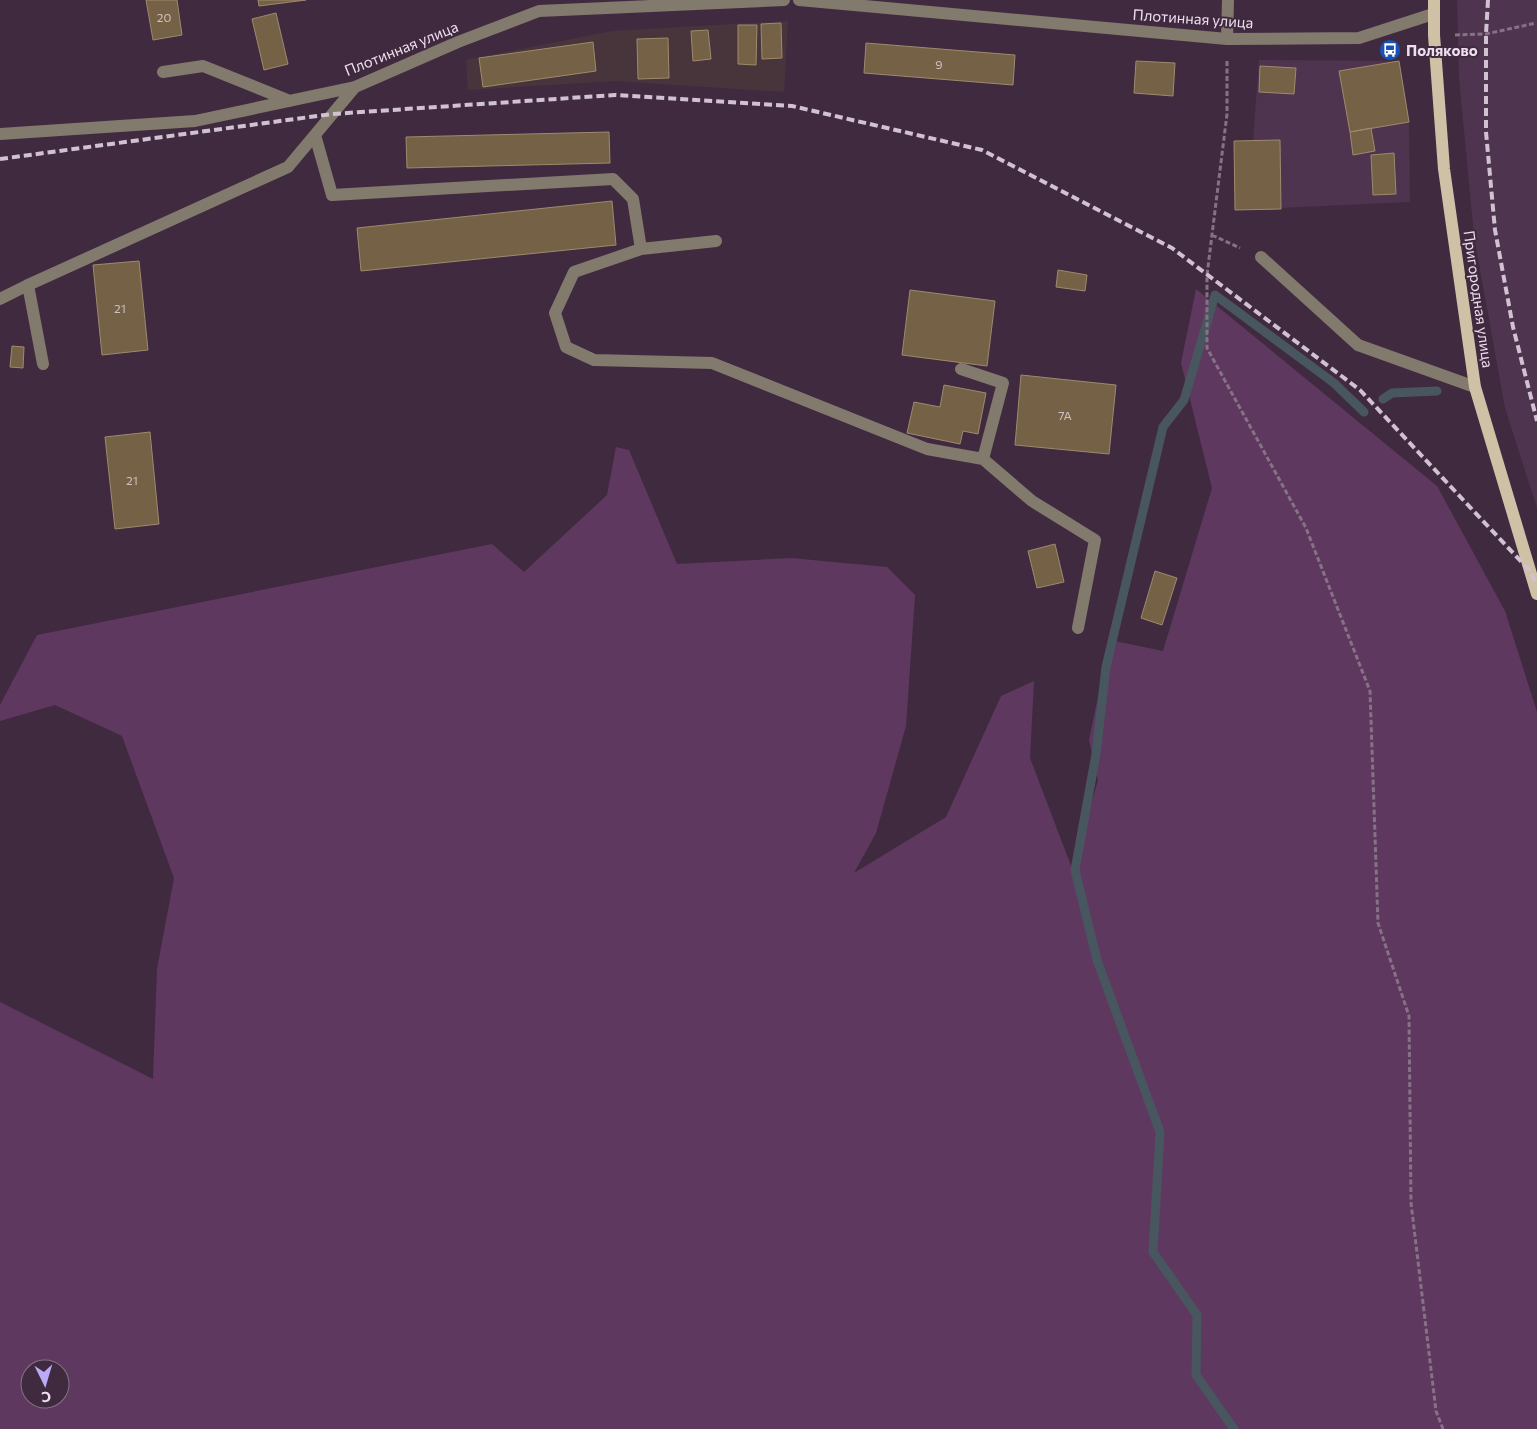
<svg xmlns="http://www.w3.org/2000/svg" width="1537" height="1429" font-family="Commissioner,sans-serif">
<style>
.built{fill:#4e344e}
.industrial{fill:#48353c}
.green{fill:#5f385f;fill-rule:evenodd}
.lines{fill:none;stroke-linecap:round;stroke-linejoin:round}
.stream{stroke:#485660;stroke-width:9}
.building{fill:#756145;stroke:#9f8a6d}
.path{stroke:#857285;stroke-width:3;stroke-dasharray:5 2.5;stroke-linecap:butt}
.minor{stroke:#817a6d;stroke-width:12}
.major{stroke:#cfc1a5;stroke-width:12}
.rail{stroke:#d1c2d1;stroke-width:4;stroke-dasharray:8 4;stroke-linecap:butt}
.labels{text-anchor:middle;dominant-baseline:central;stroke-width:4;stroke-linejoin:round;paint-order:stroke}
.number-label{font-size:12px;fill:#cfc0c3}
.street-label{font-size:15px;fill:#eddfed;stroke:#402a40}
.poi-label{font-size:15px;font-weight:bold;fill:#eddfed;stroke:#402a40;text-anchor:start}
</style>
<rect width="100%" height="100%" fill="#402a40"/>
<path class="built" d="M 1457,0 L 1537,0 L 1537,508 L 1505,408 L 1474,236 L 1459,78 Z
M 1259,60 L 1399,61 L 1409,122 L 1410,202 L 1235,210 L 1253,141 Z"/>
<path class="industrial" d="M 788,21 L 784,92 L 615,81 L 468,90 L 466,60 L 612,31 Z"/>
<path class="green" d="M 1196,289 L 1437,486 L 1505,611 L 1537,712 L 1537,1429 L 0,1429 L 0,1002 L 153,1079 L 157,969 L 174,878 L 122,736 L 55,705 L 0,721 L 0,705 L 37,635 L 492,544 L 524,572 L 607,495 L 616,447 L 629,450 L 677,564 L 791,558 L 887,567 L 915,595 L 906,726 L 876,833 L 854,873 L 946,817 L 1001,696 L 1034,681 L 1030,758 L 1073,871 L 1098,780 L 1089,740 L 1110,640 L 1163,651 L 1212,488 L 1181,363 ZM 30,1369 L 60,1369 L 60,1399 L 30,1399 Z"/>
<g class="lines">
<path class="stream" d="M 1383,399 L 1392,393 L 1437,391
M 1234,1429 L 1196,1375 L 1197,1315 L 1153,1252 L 1160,1132 L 1097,960 L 1075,870 L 1096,754 L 1106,667 L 1163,427 L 1184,400 L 1215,295 L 1334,383 L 1364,412"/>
</g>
<path class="building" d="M 146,0 L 177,0 L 182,35 L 153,40 Z
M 258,0 L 306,0 L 259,6 Z
M 276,13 L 288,64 L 264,70 L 252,19 Z
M 781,23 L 782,58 L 762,59 L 761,24 Z
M 738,25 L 757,25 L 756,65 L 738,64 Z
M 708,30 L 711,59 L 693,61 L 691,31 Z
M 668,38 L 669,78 L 638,79 L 637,39 Z
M 593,42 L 596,71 L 483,87 L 479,58 Z
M 866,43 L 1015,55 L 1013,85 L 864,73 Z
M 1136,61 L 1175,63 L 1173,96 L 1134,93 Z
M 1399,61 L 1409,122 L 1350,132 L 1339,71 Z
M 1260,66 L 1296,68 L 1294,94 L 1259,92 Z
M 1371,128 L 1375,151 L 1353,155 L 1350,132 Z
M 609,132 L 610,163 L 407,168 L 406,137 Z
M 1280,140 L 1281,209 L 1235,210 L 1234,141 Z
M 1394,153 L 1396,194 L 1373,195 L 1371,155 Z
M 612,201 L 616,245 L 361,271 L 357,228 Z
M 139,261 L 148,350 L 102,355 L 93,265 Z
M 1058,270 L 1087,275 L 1085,291 L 1056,287 Z
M 910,290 L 995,301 L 987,366 L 902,355 Z
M 12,346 L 24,347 L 23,368 L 10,367 Z
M 1021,375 L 1116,385 L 1109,454 L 1015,445 Z
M 944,385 L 986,393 L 978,434 L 963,431 L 960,444 L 907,433 L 914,402 L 940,407 Z
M 150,432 L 159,524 L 115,529 L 105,437 Z
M 1055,544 L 1064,582 L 1037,588 L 1028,551 Z
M 1155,571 L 1177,578 L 1162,625 L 1141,618 Z"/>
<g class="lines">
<path class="path" d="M 1455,35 L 1486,34 L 1536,23
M 1227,61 L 1227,114 L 1207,275 L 1207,348 L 1306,528 L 1370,691 L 1378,923 L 1409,1016 L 1411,1203 L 1436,1411 L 1443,1429
M 1212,235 L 1240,248"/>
<path class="minor" d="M 799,0 L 1227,39 L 1359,38 L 1433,14
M 1227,39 L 1228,0
M 163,72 L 203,66 L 290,101
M 0,134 L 195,121 L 355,87 L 458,42 L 539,11 L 784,0
M 315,135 L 332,195 L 613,179 L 633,199 L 641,249 L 574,272 L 555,313 L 566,347 L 594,360 L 712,363 L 927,449 L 983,459 L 1032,501 L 1095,540 L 1078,628
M 641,249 L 716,241
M 1261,257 L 1358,345 L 1475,387
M 28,285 L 43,364
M 0,299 L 28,285 L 288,167 L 355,87
M 961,369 L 1003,383 L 983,459"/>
<path class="major" d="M 1434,0 L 1434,35 L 1444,169 L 1475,387 L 1537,594"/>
<path class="rail" d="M 1488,0 L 1486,34 L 1486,132 L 1495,230 L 1513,327 L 1537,421
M 0,159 L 332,114 L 615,95 L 792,106 L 982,150 L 1172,248 L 1360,390 L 1529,570 L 1537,585"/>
</g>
<defs>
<g id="bus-disc" transform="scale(1.125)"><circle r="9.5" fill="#1a4fb4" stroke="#402a40"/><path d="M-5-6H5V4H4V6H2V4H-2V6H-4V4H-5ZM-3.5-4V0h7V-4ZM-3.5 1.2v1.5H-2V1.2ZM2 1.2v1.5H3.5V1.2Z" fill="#fff"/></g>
</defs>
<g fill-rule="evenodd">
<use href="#bus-disc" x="1390" y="50"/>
</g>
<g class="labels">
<g class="number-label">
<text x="164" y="17">20</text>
<text x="939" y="64">9</text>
<text x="120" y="308">21</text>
<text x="1065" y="415">7А</text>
<text x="132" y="480">21</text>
</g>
<g class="street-label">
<text transform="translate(1193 18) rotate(4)">Плотинная улица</text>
<text transform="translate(401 48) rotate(-22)">Плотинная улица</text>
<text transform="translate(1479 299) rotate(82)">Пригородная улица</text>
</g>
<g class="poi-label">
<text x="1406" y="50">Поляково</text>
</g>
</g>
<g transform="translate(45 1384) rotate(175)"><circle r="24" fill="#402a40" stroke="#857285"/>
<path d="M0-4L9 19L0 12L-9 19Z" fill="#bbaaf6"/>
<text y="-8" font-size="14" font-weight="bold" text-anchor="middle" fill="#eddfed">С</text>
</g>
</svg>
